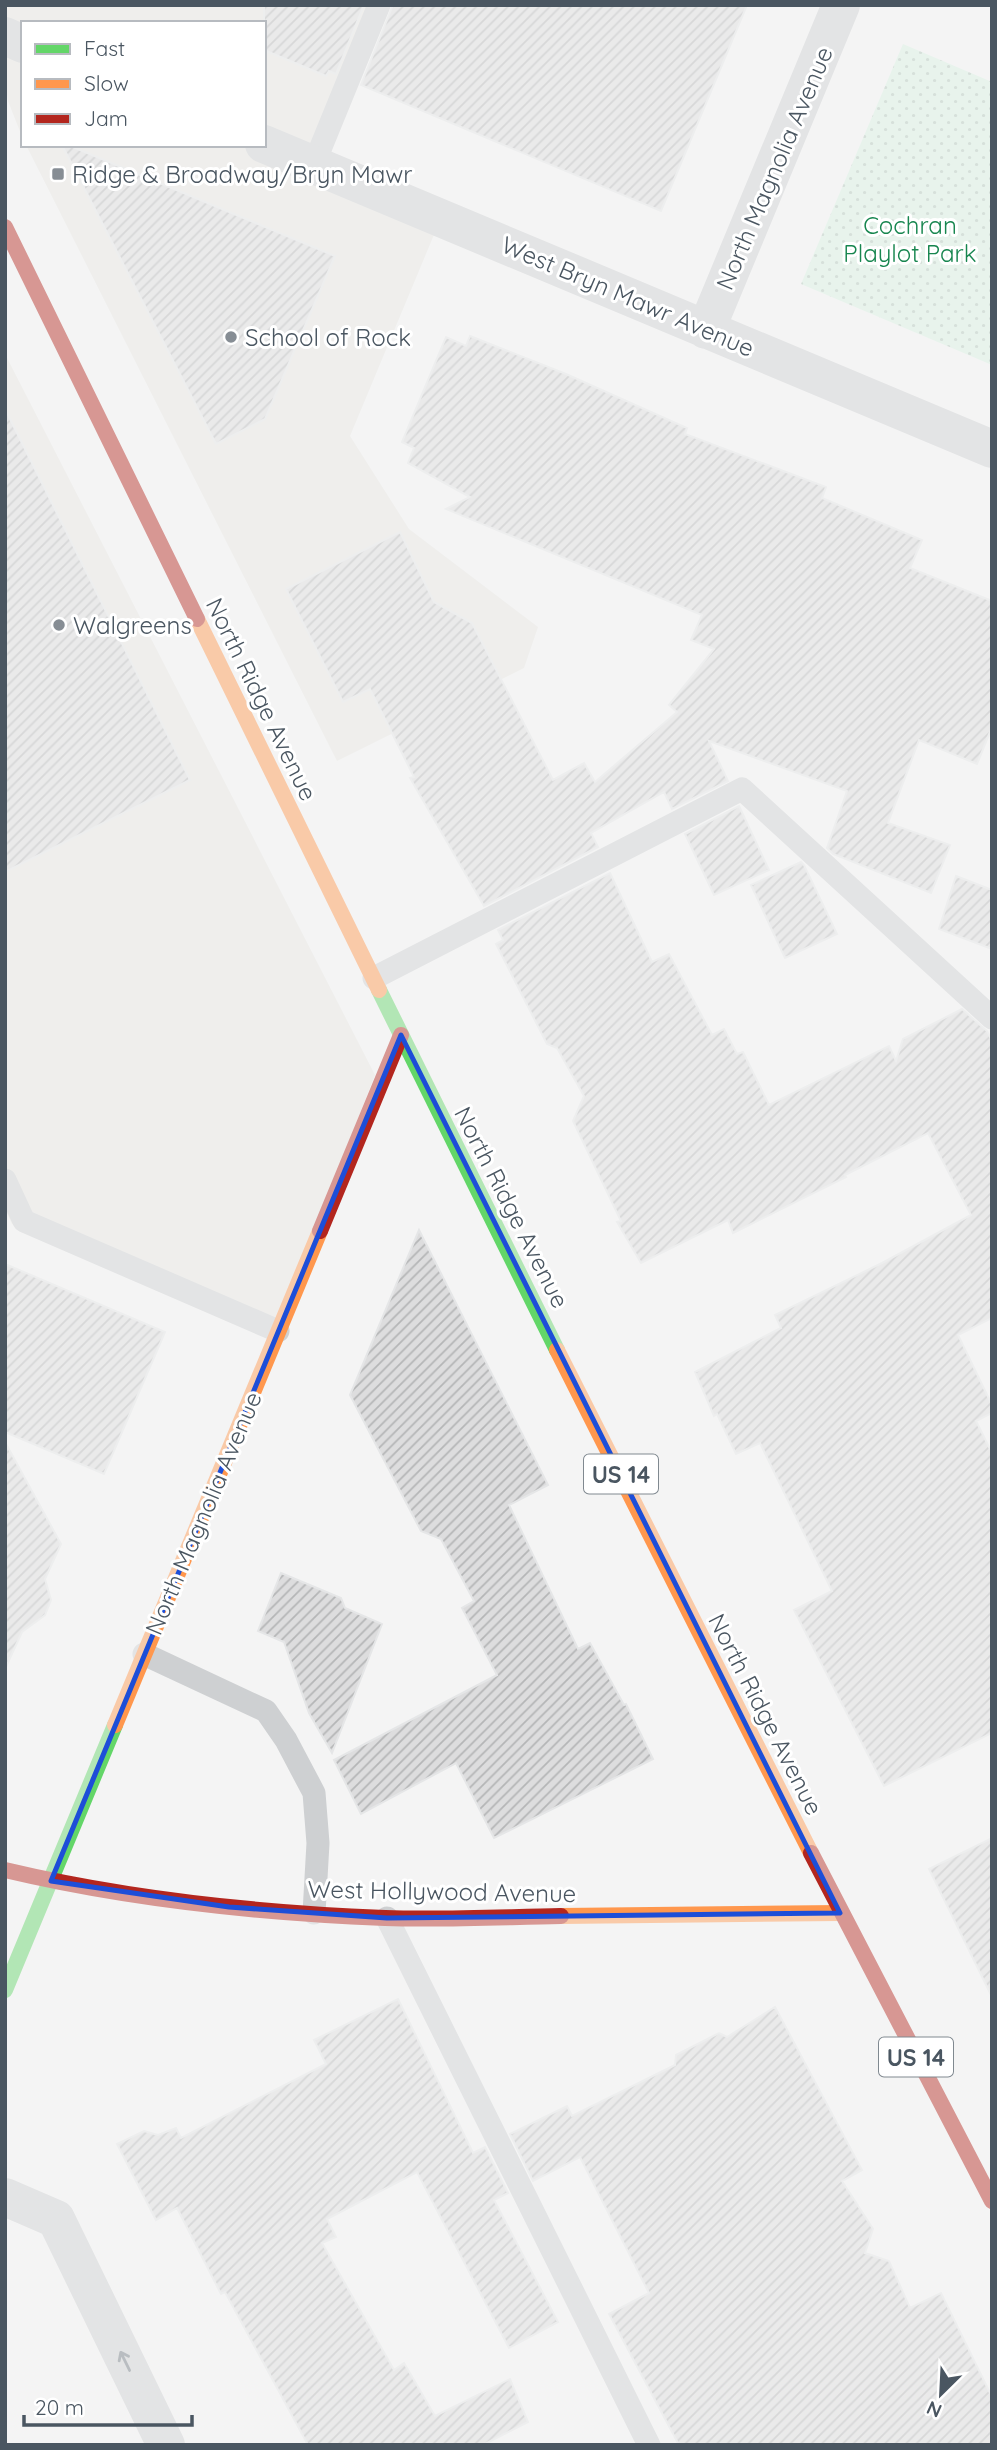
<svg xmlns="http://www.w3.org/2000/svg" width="997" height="2450" font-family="Quicksand,sans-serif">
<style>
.commercial{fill:#e8e7e3}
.park{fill:url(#park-dots)}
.building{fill:url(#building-hatch);stroke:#e5e6e7;stroke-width:2}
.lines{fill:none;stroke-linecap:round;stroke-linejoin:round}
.lane{stroke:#ced0d2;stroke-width:23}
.street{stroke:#ced0d2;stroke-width:38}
.fast{stroke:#63d668;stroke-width:16}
.slow{stroke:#ff974d;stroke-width:16}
.jam{stroke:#b3261e;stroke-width:16}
.oneway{stroke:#727b83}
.marked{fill:none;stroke:#1d4ed8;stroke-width:5;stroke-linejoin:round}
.poi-dot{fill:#868d94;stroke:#fff;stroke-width:2.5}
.labels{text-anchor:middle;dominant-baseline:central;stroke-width:6;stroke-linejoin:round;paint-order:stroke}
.shield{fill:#fff;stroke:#808990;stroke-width:2}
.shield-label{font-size:23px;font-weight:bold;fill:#4a5661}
.street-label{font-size:24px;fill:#4a5661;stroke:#fff}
.poi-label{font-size:24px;fill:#4a5661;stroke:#fff;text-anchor:start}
.park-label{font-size:24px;fill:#17864f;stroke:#fff}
</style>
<defs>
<pattern id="park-dots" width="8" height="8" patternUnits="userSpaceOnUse" patternTransform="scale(1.75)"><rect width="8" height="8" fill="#d9f2e3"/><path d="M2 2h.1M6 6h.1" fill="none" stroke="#b2c7bb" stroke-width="1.8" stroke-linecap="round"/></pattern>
<pattern id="building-hatch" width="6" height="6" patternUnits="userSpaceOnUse" patternTransform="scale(1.75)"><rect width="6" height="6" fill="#ddddde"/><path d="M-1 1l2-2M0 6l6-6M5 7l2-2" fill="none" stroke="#b5b6b7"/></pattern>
</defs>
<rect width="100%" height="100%" fill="#f4f4f4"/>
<path class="commercial" d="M 5,5 L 383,5 L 317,166 L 441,218 L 350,436 L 409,529 L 538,627 L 524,668 L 337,761 L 26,145 L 264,145 L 264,23 L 23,23 L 23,139 L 8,101 L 5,81 Z
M 5,354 L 375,1075 L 272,1338 L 12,1224 L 5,1209 Z"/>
<path class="park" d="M 903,44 L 992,82 L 992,365 L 801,284 Z"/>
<path class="building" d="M 264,5 L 364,5 L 336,74 L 329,71 L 326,76 L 264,50 Z
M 393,5 L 747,5 L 661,211 L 361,85 Z
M 62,145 L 68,145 L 335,256 L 265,419 L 216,444 Z
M 470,336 L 566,374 L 687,428 L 685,434 L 826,487 L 822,498 L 922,540 L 910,568 L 992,601 L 992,727 L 977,764 L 919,740 L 888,823 L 950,845 L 931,893 L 833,854 L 827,848 L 847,791 L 709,741 L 728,781 L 672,809 L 664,792 L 591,833 L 598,847 L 484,906 L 410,778 L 414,777 L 370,689 L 343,702 L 286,589 L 400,532 L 434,602 L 472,623 L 553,780 L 584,763 L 595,782 L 677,712 L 669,705 L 714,649 L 691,640 L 702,615 L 446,509 L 470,497 L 408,463 L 414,448 L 402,442 L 446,337 L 466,346 Z
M 5,409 L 190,780 L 5,872 Z
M 739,806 L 769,870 L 714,895 L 685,834 Z
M 801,862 L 804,865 L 837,934 L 785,958 L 751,885 Z
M 610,873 L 652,962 L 669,954 L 712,1035 L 724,1029 L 737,1054 L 743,1052 L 769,1105 L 889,1046 L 896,1061 L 903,1039 L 962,1009 L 987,1031 L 992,1041 L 992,1318 L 958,1335 L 992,1405 L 992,1413 L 976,1421 L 992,1453 L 992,1733 L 884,1786 L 794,1610 L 832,1591 L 760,1443 L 736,1454 L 717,1414 L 714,1416 L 695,1372 L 781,1328 L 775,1315 L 882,1263 L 971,1215 L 928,1133 L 845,1175 L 846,1177 L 733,1233 L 728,1220 L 641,1263 L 617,1222 L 621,1221 L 573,1121 L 584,1096 L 557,1048 L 547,1044 L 496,944 L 503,940 L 498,930 Z
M 956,876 L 992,890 L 992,949 L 939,929 Z
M 419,1230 L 548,1485 L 509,1505 L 578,1649 L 590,1643 L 624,1705 L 626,1704 L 653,1759 L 494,1838 L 456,1763 L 361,1814 L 334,1760 L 497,1675 L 462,1608 L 474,1601 L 441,1539 L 421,1531 L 350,1395 Z
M 5,1264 L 165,1332 L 104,1474 L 5,1432 Z
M 5,1442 L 61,1544 L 45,1579 L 51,1600 L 45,1615 L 22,1632 L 5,1669 Z
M 281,1573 L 341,1598 L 345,1608 L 382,1624 L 332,1753 L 309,1713 L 284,1642 L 258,1631 Z
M 992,1838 L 992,1997 L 929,1869 Z
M 398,1999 L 473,2153 L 485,2147 L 508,2193 L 494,2200 L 558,2322 L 509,2348 L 417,2172 L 327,2219 L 336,2237 L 322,2243 L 394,2370 L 404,2363 L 435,2416 L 510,2379 L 528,2422 L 483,2445 L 308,2445 L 225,2292 L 221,2294 L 177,2208 L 156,2220 L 117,2144 L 144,2131 L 158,2135 L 176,2128 L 181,2138 L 326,2064 L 314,2040 Z
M 775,2007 L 862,2170 L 842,2181 L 873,2229 L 865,2253 L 889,2261 L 910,2308 L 941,2293 L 992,2397 L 992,2445 L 679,2445 L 609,2314 L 649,2293 L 580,2157 L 533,2181 L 510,2134 L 567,2106 L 572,2116 L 675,2065 L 676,2055 L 719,2033 L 727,2037 Z"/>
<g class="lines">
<path class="lane" d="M 314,164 L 379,5
M 374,978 L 742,789 L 992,1018
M 5,1180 L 24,1221 L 278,1331
M 144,1654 L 266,1711 L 286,1740 L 314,1793 L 318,1843 L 314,1913
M 387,1918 L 649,2445"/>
<path class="street" d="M 5,36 L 23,44
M 264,144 L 992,449
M 706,330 L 841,5
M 5,2197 L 56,2219 L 166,2445"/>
<path class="fast" d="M 379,990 L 557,1350
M 5,1990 L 115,1725"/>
<path class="slow" d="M 197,619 L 379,990
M 557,1350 L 811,1853
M 115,1725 L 320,1231
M 561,1916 L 840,1913"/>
<path class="jam" d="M 5,227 L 197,619
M 320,1231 L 401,1035
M 811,1853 L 992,2201
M 5,1870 C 127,1899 260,1913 385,1918 C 444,1920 503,1917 561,1916"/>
</g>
<defs><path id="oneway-shaft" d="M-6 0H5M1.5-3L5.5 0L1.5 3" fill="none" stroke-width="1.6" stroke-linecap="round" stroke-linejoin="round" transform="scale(1.75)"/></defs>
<use class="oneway" href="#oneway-shaft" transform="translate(125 2361) rotate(-116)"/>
<path d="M0 0H997V2450H0ZM 401,1035 L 840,1913 L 387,1918 L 229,1907 L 51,1881 Z" fill="#f4f4f4" fill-opacity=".55" fill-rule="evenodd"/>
<path class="marked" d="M 401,1035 L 840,1913 L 387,1918 L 229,1907 L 51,1881 Z"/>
<g class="poi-dot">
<rect x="51" y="167" width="14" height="14" rx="3.5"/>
<circle cx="231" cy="337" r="7"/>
<circle cx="59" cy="625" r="7"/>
</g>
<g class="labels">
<g class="shield">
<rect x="584" y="1454.5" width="74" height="39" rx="5"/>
<rect x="879" y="2037.5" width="74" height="39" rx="5"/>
</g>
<g class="shield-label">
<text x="621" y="1474">US 14</text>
<text x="916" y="2057">US 14</text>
</g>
<g class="street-label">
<text transform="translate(774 168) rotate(-67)">North Magnolia Avenue</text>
<text transform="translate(628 296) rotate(23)">West Bryn Mawr Avenue</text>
<text transform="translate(262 699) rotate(64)">North Ridge Avenue</text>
<text transform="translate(512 1207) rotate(63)">North Ridge Avenue</text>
<text transform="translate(203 1513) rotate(-67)">North Magnolia Avenue</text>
<text transform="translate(766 1714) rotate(63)">North Ridge Avenue</text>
<text transform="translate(442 1891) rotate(1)">West Hollywood Avenue</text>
</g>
<g class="poi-label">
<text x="72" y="174">Ridge &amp; Broadway/Bryn Mawr</text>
<text x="245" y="337">School of Rock</text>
<text x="73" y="625">Walgreens</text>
</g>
<g class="park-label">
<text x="910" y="225">Cochran<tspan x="910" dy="28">Playlot Park</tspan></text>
</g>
</g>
<rect width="997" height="2450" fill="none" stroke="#4a5661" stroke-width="14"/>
<rect x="21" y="21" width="245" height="126" fill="#ffffff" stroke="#b7bbc0" stroke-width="2"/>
<rect x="35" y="44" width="35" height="10" fill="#63d668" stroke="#b7bbc0" stroke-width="2"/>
<text x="84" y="56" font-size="21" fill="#4a5661">Fast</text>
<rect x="35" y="79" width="35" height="10" fill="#ff974d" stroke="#b7bbc0" stroke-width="2"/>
<text x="84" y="91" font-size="21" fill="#4a5661">Slow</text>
<rect x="35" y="114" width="35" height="10" fill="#b3261e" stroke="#b7bbc0" stroke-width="2"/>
<text x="84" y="126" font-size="21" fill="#4a5661">Jam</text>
<g transform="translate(941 2394) rotate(204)" stroke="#ffffff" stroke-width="5" paint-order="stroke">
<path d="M0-5L12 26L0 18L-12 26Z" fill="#4a5661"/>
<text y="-10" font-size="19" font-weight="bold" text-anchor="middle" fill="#4a5661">N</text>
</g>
<path d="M24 2415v10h168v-10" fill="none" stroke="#4a5661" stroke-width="3.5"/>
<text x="35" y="2415" font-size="21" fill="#4a5661" stroke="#ffffff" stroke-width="5" paint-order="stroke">20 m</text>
</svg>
